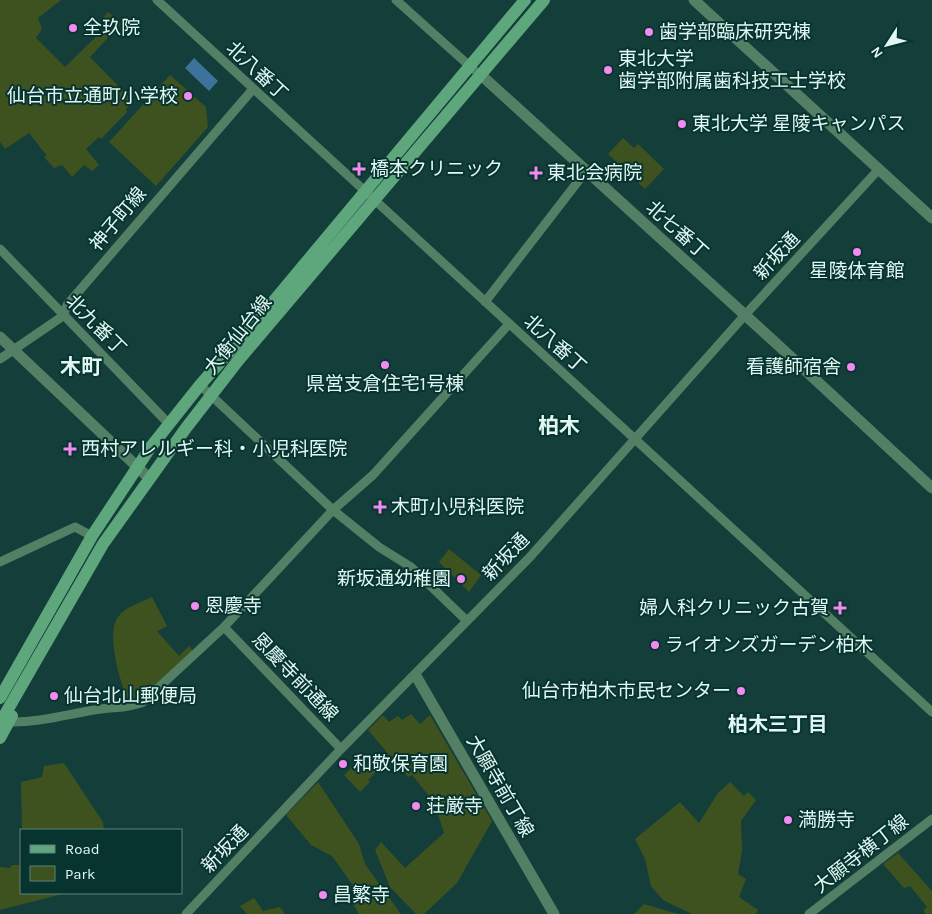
<svg xmlns="http://www.w3.org/2000/svg" width="932" height="914" font-family="Karla,'Noto Sans JP',sans-serif">
<style>
.green{fill:#3e5220}
.water{fill:#3c739a}
.lines{fill:none;stroke-linecap:round;stroke-linejoin:round}
.minor{stroke:#537f64;stroke-width:9}
.tertiary{stroke:#537f64;stroke-width:11}
.secondary{stroke:#5ea77c;stroke-width:12}
.poi-dot{fill:#f38af2;stroke:#07342f;stroke-width:2}
.labels{text-anchor:middle;dominant-baseline:central;stroke-width:4;stroke-linejoin:round;paint-order:stroke}
.poi-label{font-size:19px;fill:#e1f7f3;stroke:#07342f;text-anchor:start}
.street-label{font-size:19px;fill:#e1f7f3;stroke:#07342f}
.neighbourhood-label{font-size:20px;font-weight:bold;fill:#e1f7f3;stroke:#07342f}
.quarter-label{font-size:21px;font-weight:bold;fill:#e1f7f3;stroke:#07342f}
</style>
<rect width="100%" height="100%" fill="#143e39"/>
<path class="green" d="M 0,0 L 61,0 L 38,18 L 42,29 L 36,38 L 65,67 L 103,30 L 103,18 L 108,12 L 121,24 L 90,57 L 133,101 L 126,109 L 127,112 L 101,139 L 99,137 L 86,149 L 99,165 L 92,171 L 84,165 L 72,177 L 62,165 L 54,168 L 44,157 L 47,156 L 29,133 L 5,149 L 0,142 Z
M 170,75 L 206,107 L 208,127 L 156,186 L 109,142 Z
M 623,138 L 634,148 L 638,144 L 664,169 L 645,189 L 608,154 Z
M 449,549 L 481,575 L 469,592 L 439,562 Z
M 152,597 L 167,626 L 157,631 L 179,656 L 189,646 L 194,652 L 143,699 L 130,704 C 121,687 105,633 118,617 C 125,607 141,602 152,597 Z
M 411,714 L 420,724 L 430,715 L 492,821 L 457,883 L 424,914 L 416,914 L 390,887 L 375,850 L 381,842 L 405,868 L 444,833 L 434,802 L 412,775 L 408,777 L 368,730 L 383,715 L 389,722 L 398,716 L 402,720 Z
M 362,758 L 376,772 L 368,780 L 370,782 L 360,792 L 344,775 Z
M 64,763 L 103,822 L 104,830 L 22,830 L 21,782 L 42,777 L 44,766 Z
M 318,782 L 359,844 L 365,864 L 401,914 L 359,914 L 351,901 L 359,894 L 332,856 L 311,845 L 286,815 Z
M 730,782 L 744,796 L 748,792 L 756,800 L 741,821 L 742,851 L 738,874 L 746,879 L 739,897 L 758,910 L 756,914 L 692,914 L 663,900 L 651,886 L 645,859 L 635,839 L 680,802 L 699,823 L 718,793 Z
M 898,853 L 932,891 L 932,914 L 925,914 L 924,910 L 927,907 L 910,886 L 904,888 L 883,864 Z
M 12,865 L 21,865 L 21,893 L 66,893 L 0,910 L 0,867 L 10,868 Z
M 254,898 L 263,911 L 280,907 L 285,914 L 247,914 L 240,906 Z
M 644,904 L 678,914 L 634,914 Z"/>
<path class="water" d="M 194,58 L 218,81 L 209,91 L 185,68 Z"/>
<g class="lines">
<path class="minor" d="M 157,0 L 932,712
M 396,0 L 474,70
M 0,249 L 169,424
M 485,302 L 586,171
M 0,359 L 63,316 L 67,305 L 253,89
M 200,385 L 333,510 L 379,547 L 411,567 L 467,621
M 0,562 L 75,527 L 92,536
M 224,627 L 341,749
M 9,722 C 40,723 71,713 101,709 C 116,707 129,708 143,702 L 224,627 L 333,510 L 373,475 L 509,324
M 186,914 L 341,749 L 530,557 L 745,315 L 879,169
M 809,914 L 932,819"/>
<path class="tertiary" d="M 694,0 L 932,218
M 481,75 L 778,345 L 932,488
M 0,337 L 149,478
M 416,676 L 554,914"/>
<path class="secondary" d="M 0,698 L 92,536 L 150,448 L 200,385 L 262,315 L 525,0
M 0,723 L 103,544 L 186,428 L 237,362 L 544,0
M 0,738 L 12,716"/>
</g>
<g class="poi-dot">
<circle cx="73" cy="28" r="5"/>
<circle cx="649" cy="32" r="5"/>
<circle cx="608" cy="70" r="5"/>
<circle cx="188" cy="96" r="5"/>
<circle cx="682" cy="124" r="5"/>
<path d="M356.5 161.5h5v5h5v5h-5v5h-5v-5h-5v-5h5z"/>
<path d="M533.5 165.5h5v5h5v5h-5v5h-5v-5h-5v-5h5z"/>
<circle cx="857" cy="252" r="5"/>
<circle cx="385" cy="365" r="5"/>
<circle cx="851" cy="367" r="5"/>
<path d="M67.5 441.5h5v5h5v5h-5v5h-5v-5h-5v-5h5z"/>
<path d="M377.5 499.5h5v5h5v5h-5v5h-5v-5h-5v-5h5z"/>
<circle cx="461" cy="579" r="5"/>
<circle cx="195" cy="606" r="5"/>
<path d="M837.5 600.5h5v5h5v5h-5v5h-5v-5h-5v-5h5z"/>
<circle cx="655" cy="645" r="5"/>
<circle cx="741" cy="691" r="5"/>
<circle cx="54" cy="696" r="5"/>
<circle cx="343" cy="764" r="5"/>
<circle cx="416" cy="806" r="5"/>
<circle cx="788" cy="820" r="5"/>
<circle cx="323" cy="895" r="5"/>
</g>
<g class="labels">
<g class="poi-label">
<text x="83" y="28">全玖院</text>
<text x="659" y="32">歯学部臨床研究棟</text>
<text x="618" y="59">東北大学<tspan x="618" dy="22">歯学部附属歯科技工士学校</tspan></text>
<text x="178" y="96" text-anchor="end">仙台市立通町小学校</text>
<text x="692" y="124">東北大学 星陵キャンパス</text>
<text x="370" y="169">橋本クリニック</text>
<text x="547" y="173">東北会病院</text>
<text x="857" y="271" text-anchor="middle">星陵体育館</text>
<text x="841" y="367" text-anchor="end">看護師宿舎</text>
<text x="385" y="384" text-anchor="middle">県営支倉住宅1号棟</text>
<text x="81" y="449">西村アレルギー科・小児科医院</text>
<text x="391" y="507">木町小児科医院</text>
<text x="451" y="579" text-anchor="end">新坂通幼稚園</text>
<text x="205" y="606">恩慶寺</text>
<text x="829" y="608" text-anchor="end">婦人科クリニック古賀</text>
<text x="665" y="645">ライオンズガーデン柏木</text>
<text x="731" y="691" text-anchor="end">仙台市柏木市民センター</text>
<text x="64" y="696">仙台北山郵便局</text>
<text x="353" y="764">和敬保育園</text>
<text x="426" y="806">荘厳寺</text>
<text x="798" y="820">満勝寺</text>
<text x="333" y="895">昌繁寺</text>
</g>
<g class="street-label">
<text transform="translate(257 71) rotate(43)">北八番丁</text>
<text transform="translate(118 219) rotate(-50)">神子町線</text>
<text transform="translate(677 230) rotate(42)">北七番丁</text>
<text transform="translate(777 256) rotate(-47)">新坂通</text>
<text transform="translate(96 325) rotate(45)">北九番丁</text>
<text transform="translate(238 335) rotate(-51)">大衡仙台線</text>
<text transform="translate(555 344) rotate(42)">北八番丁</text>
<text transform="translate(506 557) rotate(-46)">新坂通</text>
<text transform="translate(295 677) rotate(46)">恩慶寺前通線</text>
<text transform="translate(500 786) rotate(60)">大願寺前丁線</text>
<text transform="translate(225 849) rotate(-46)">新坂通</text>
<text transform="translate(861 854) rotate(-38)">大願寺横丁線</text>
</g>
<g class="neighbourhood-label">
<text x="778" y="724">柏木三丁目</text>
</g>
<g class="quarter-label">
<text x="81" y="367">木町</text>
<text x="559" y="426">柏木</text>
</g>
</g>
<rect x="20" y="829" width="162" height="65" fill="#07342f" stroke="#5e827d"/>
<rect x="30" y="845" width="25" height="8" fill="#5ea77c" stroke="#5e827d"/>
<text x="65" y="854" font-size="15" fill="#e1f7f3">Road</text>
<rect x="30" y="866" width="25" height="15" fill="#3e5220" stroke="#5e827d"/>
<text x="65" y="879" font-size="15" fill="#e1f7f3">Park</text>
<g transform="translate(887 45) rotate(234)" stroke="#07342f" stroke-width="4" paint-order="stroke">
<path d="M0-4L9 19L0 12L-9 19Z" fill="#e1f7f3"/>
<text y="-8" font-size="14" font-weight="bold" text-anchor="middle" fill="#e1f7f3">N</text>
</g>
</svg>
